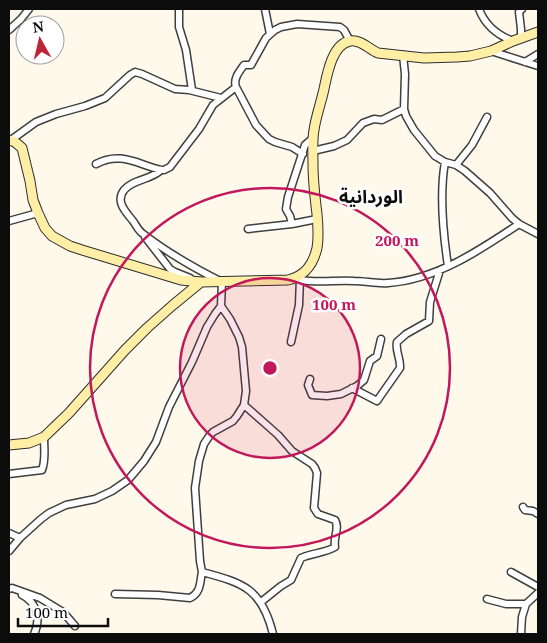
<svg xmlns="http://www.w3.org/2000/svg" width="547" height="643" font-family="'Noto Serif','Noto Sans Arabic',serif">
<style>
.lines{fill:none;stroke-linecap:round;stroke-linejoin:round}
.street-casing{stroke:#3f3f3f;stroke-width:9}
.secondary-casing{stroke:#2e2e2e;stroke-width:11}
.street{stroke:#fff;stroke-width:6}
.secondary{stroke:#feeea6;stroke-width:9}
.ring{fill:none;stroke:#c2185b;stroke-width:2.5}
.labels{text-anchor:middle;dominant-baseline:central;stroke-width:5;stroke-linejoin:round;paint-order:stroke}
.quarter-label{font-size:18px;font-weight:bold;fill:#0c0c0c;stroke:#fff}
.centre{fill:#c2185b;stroke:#fff;stroke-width:2.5}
.ring-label{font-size:15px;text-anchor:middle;font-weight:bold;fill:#c2185b;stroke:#fff;stroke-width:5;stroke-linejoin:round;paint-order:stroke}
</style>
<rect width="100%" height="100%" fill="#fff9eb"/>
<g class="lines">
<g class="street-casing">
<path id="street" d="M 179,9 L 179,27 L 186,50 L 192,90
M 265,9 L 270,34
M 479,9 C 485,25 497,35 513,41
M 9,30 L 21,19 L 29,9
M 521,38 L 521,29 L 519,12 L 522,9
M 491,51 L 538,66
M 403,55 L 405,74 L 404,109 L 406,116 L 414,130 L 435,156 L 445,162 L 456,165 L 465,171 L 490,193 L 512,218 L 519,224 L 538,234
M 525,62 L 538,54
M 236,87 L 256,125 L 269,139 L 275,142 L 292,147 L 303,154
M 11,140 L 36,122 L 56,114 L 85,106 L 105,98 L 130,75 L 135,72 L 142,74 L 175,89 L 189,90 L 221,98
M 313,151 L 334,146 L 347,140 L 363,123 L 374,119 L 382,120 L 404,109
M 445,162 C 439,196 443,233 448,266
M 96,164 C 120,151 137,164 161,170 L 164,170 L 170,167 L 199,129 L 213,105 L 236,87 C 233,79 239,72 244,65 L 251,65 L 266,38 L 275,30 L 281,27 L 297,24 L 340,27 L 344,30 L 350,41
M 456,165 L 472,145 L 487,117
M 9,221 L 38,213
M 292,224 L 290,216 L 286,209 L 288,197 L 305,145 L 313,138
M 248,229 L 292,224 L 317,219
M 145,237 L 170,269 L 175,272 L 190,278
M 300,280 C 318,283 336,280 354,281 C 365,281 377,284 388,283 C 436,280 480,250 519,224
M 221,306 L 230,319 L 239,337 L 242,347 L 246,391 L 244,405 L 237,416 L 233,421 L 213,432 L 210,435 L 204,444 L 199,461 L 195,488 L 200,561 L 202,572 C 244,583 262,589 273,634
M 291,342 L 299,305 L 300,278
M 310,379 L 308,385 L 312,395 L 327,396 L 341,394 L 357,386 L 364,380 L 370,361 L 377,356 L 381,339
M 352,388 L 377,401 L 379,398 L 400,368 C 401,359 395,351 397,342 L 406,334 L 429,321 L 430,302 L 440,270
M 244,405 L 278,435 L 292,451 L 312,464 L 315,468 L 317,473 L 314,508 L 318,514 L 335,520 C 340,528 333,537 335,547 C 325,553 312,553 301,558 L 291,580 L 281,586 L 261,602
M 9,474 L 42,470 C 46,460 44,448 44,437
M 523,507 L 525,510 L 533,511 L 538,514
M 9,533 L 20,538
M 9,551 L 20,538 L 41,519 L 49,513 L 66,505 L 95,499 L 112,491 L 128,480 L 144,461 L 156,442 L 169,407 L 192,362 L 207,327 L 215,314 L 221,306 L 222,282 C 196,269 165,251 142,233 C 138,230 136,225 133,221 C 126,212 115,202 124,190 C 133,179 151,180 161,170
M 511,572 L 538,587
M 9,589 L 12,588 L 40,598 L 63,612 L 75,626
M 115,594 L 158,595 L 190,598 C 201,593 200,582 202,572
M 22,595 C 37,602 41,620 34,634
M 487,599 L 506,604 L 526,604
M 521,634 L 522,617 L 526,604 L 538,593"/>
</g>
<g class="secondary-casing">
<path id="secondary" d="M 9,140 L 15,142 L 22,148 L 30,181 L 33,200 L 38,213 L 45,228 L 52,236 L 70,246 L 82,250 L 181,280 L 201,282 L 288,280 C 305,276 313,265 317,248 C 319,237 318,225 317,214 C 315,198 313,181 313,164 C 313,153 312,141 314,130 C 316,116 321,103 324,89 C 327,75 332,44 350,41 C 360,39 369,49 378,53 L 424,58 L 457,57 L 470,56 L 491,51 L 513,41 L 538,32
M 9,445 L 29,443 L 44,437 L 69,413 L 125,350 L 147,328 L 173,305 L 201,282"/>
</g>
<use href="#street" class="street"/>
<use href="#secondary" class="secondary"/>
</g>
<circle cx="270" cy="368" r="90" fill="#c2185b" fill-opacity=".12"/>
<g class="ring">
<circle cx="270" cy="368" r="90"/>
<circle cx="270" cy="368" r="180"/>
</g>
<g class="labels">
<g class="quarter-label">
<text x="371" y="196">الوردانية</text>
</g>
</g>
<circle cx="270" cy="368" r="8" class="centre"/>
<g class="ring-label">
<text x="397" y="246">200 m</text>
<text x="334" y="310">100 m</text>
</g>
<rect width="547" height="643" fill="none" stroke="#0c0c0c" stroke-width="20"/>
<g transform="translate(40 40) rotate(352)"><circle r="24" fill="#ffffff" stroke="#9e9e9e"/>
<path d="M0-4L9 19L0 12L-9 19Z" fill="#ba2537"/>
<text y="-8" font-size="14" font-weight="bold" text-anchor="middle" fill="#0c0c0c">N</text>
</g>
<path d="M18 618v8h90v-8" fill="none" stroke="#0c0c0c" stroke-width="2.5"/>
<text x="25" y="618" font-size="15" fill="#0c0c0c" stroke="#ffffff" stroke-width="4" paint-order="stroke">100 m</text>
</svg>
